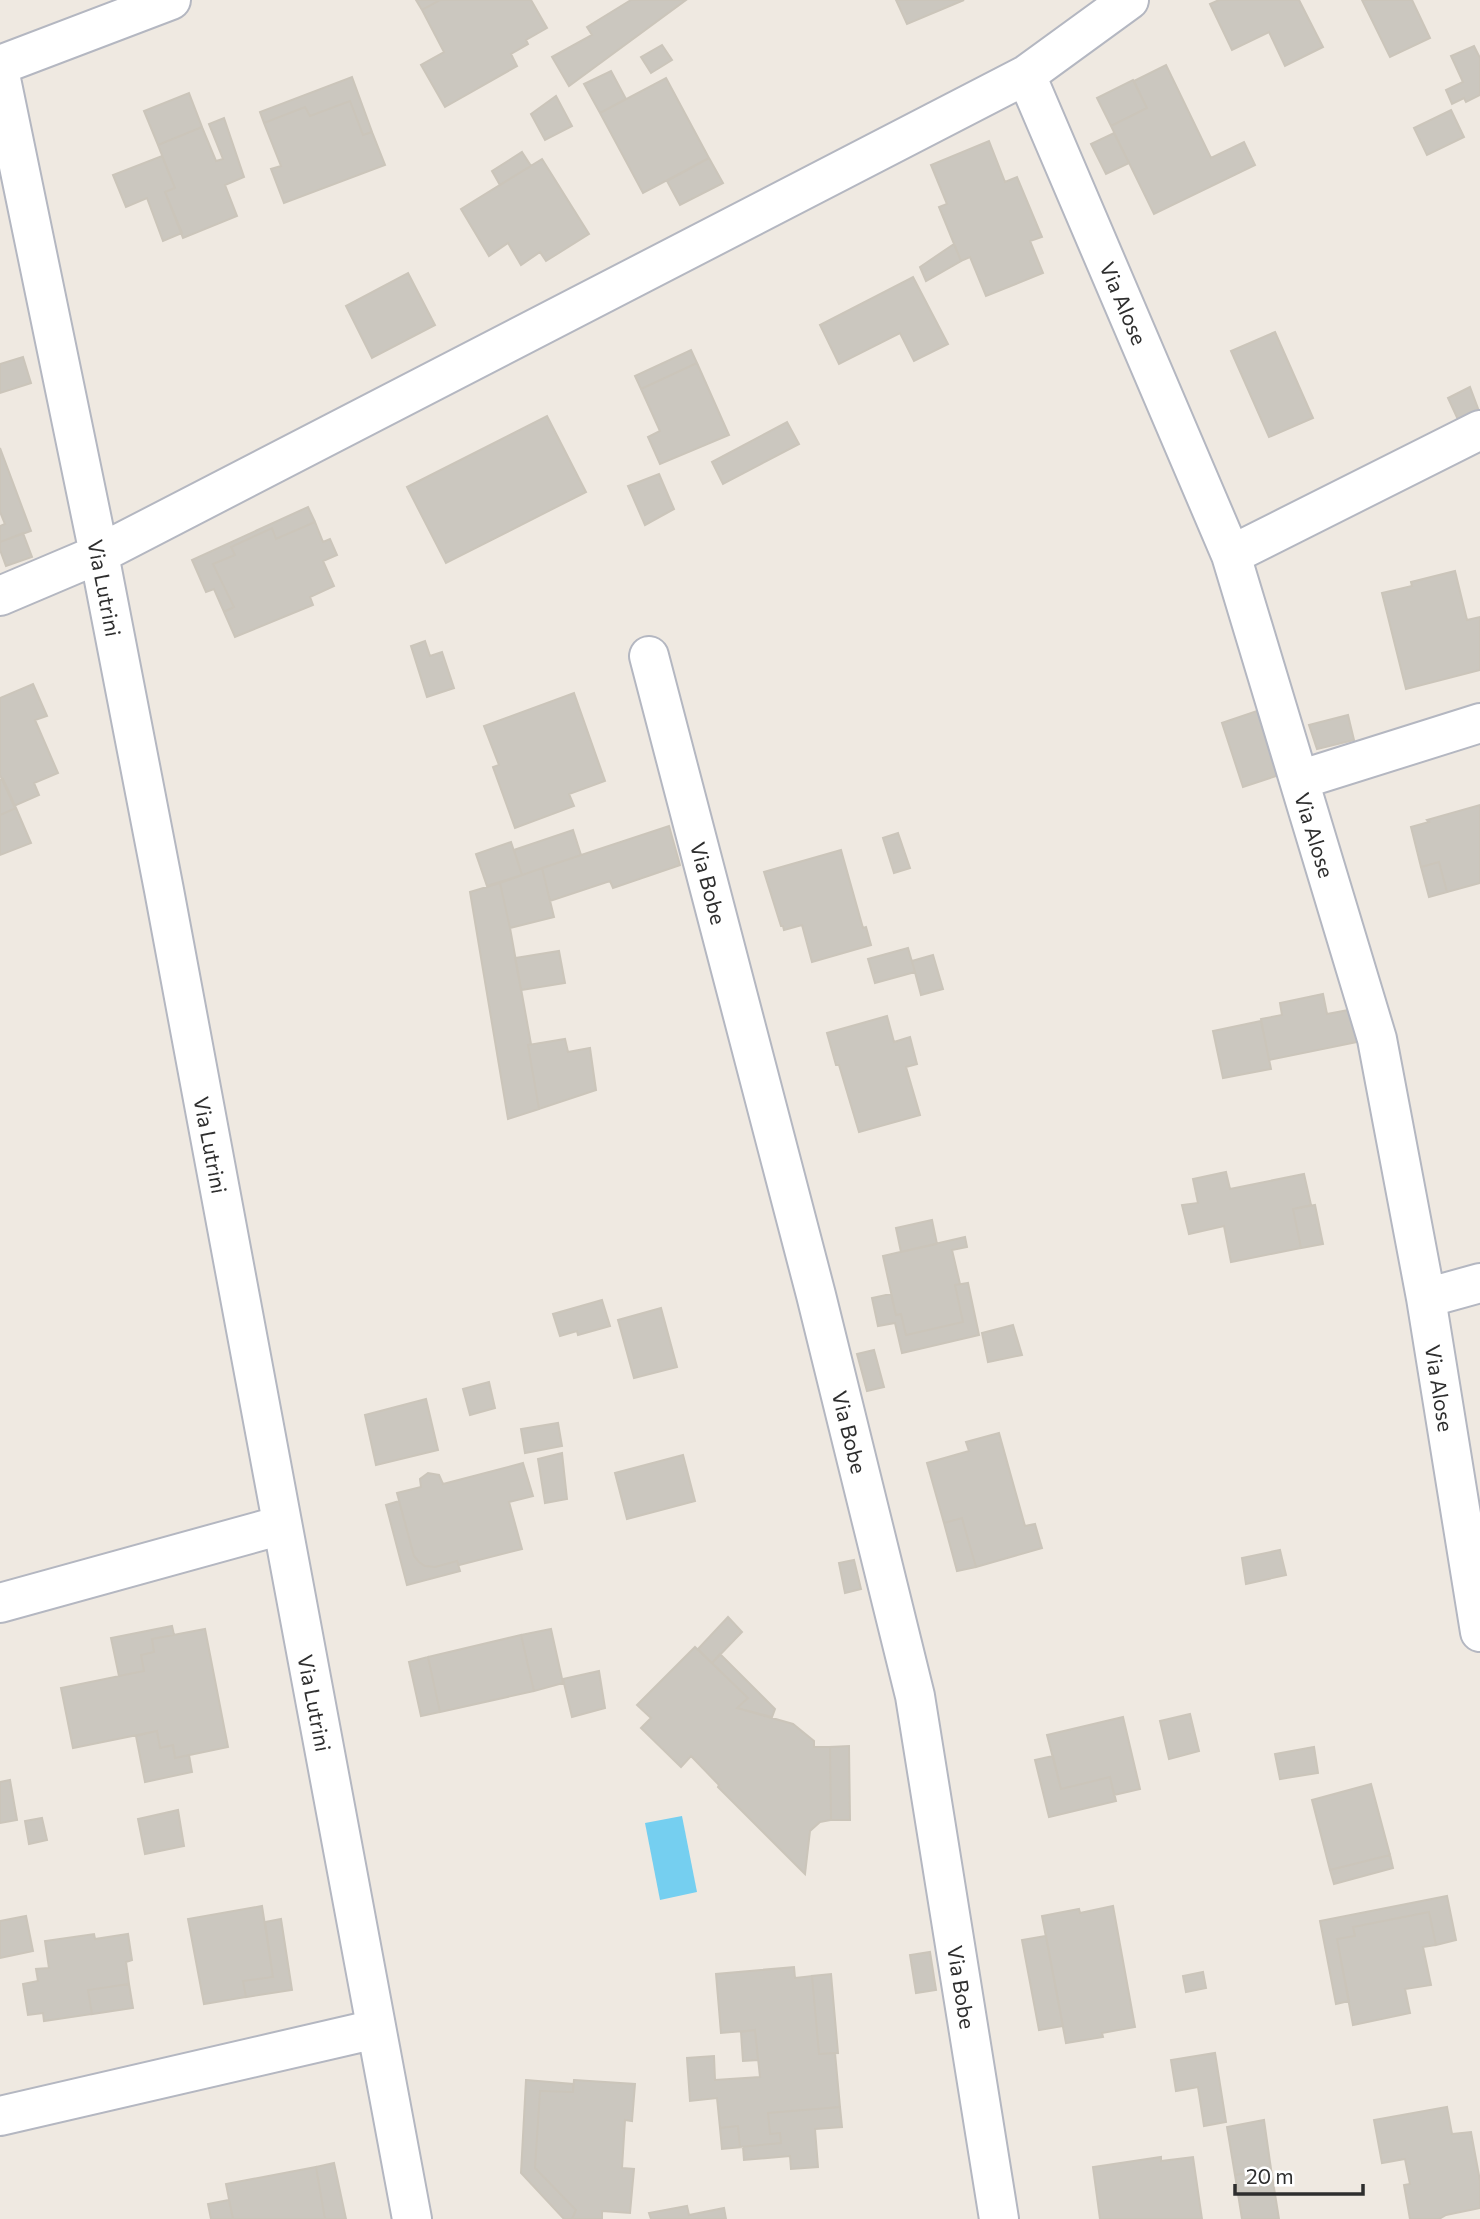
<svg xmlns="http://www.w3.org/2000/svg" width="1480" height="2219" font-family="Commissioner,sans-serif">
<style>
.water{fill:#75cff0}
.building{fill:#cbc7bf;stroke:#cbc5ba;stroke-width:2}
.lines{fill:none;stroke-linecap:round;stroke-linejoin:round}
.minor-casing{stroke:#b4b7c1;stroke-width:42}
.minor{stroke:#fff;stroke-width:38}
.labels{text-anchor:middle;dominant-baseline:central;stroke-width:6;stroke-linejoin:round;paint-order:stroke}
.street-label{font-size:21px;fill:#2e2e2e;stroke:#fff}
</style>
<rect width="100%" height="100%" fill="#efe9e1"/>
<path class="water" d="M 682,1816 L 697,1892 L 660,1900 L 645,1823 Z"/>
<path class="building" d="M 416,0 L 440,0 L 422,10 Z
M 440,0 L 531,0 L 547,28 L 526,40 L 528,44 L 511,54 L 517,66 L 445,107 L 421,65 L 444,52 L 422,10 Z
M 631,0 L 686,0 L 569,86 L 552,57 L 592,35 L 587,27 Z
M 896,0 L 964,0 L 907,24 Z
M 1219,0 L 1299,0 L 1323,47 L 1285,66 L 1269,32 L 1232,50 L 1210,4 Z
M 1362,0 L 1412,0 L 1430,38 L 1390,57 Z
M 662,45 L 672,60 L 651,73 L 641,57 Z
M 1474,46 L 1480,58 L 1480,95 L 1466,102 L 1464,98 L 1452,104 L 1446,90 L 1463,82 L 1451,56 Z
M 1166,65 L 1211,158 L 1244,142 L 1255,165 L 1154,214 L 1111,126 L 1147,108 L 1134,81 Z
M 611,71 L 626,99 L 600,113 L 584,84 Z
M 352,77 L 372,132 L 363,135 L 350,101 L 310,116 L 305,107 L 264,123 L 260,112 Z
M 666,78 L 709,158 L 643,193 L 600,113 Z
M 1133,80 L 1147,108 L 1111,126 L 1097,98 Z
M 189,93 L 202,127 L 158,145 L 144,111 Z
M 556,96 L 572,126 L 545,140 L 531,114 Z
M 350,101 L 363,135 L 372,132 L 385,165 L 284,203 L 271,169 L 281,166 L 264,123 L 305,107 L 310,116 Z
M 1451,110 L 1464,137 L 1427,155 L 1414,128 Z
M 224,118 L 244,177 L 225,185 L 237,216 L 183,238 L 165,192 L 175,188 L 158,145 L 202,127 L 216,161 L 223,159 L 209,124 Z
M 1114,133 L 1129,163 L 1106,174 L 1091,144 Z
M 989,141 L 1005,182 L 1017,177 L 1042,237 L 1030,241 L 1043,273 L 986,296 L 970,257 L 961,261 L 939,207 L 947,204 L 931,165 Z
M 522,152 L 531,166 L 500,185 L 492,171 Z
M 162,156 L 175,188 L 165,192 L 182,233 L 163,241 L 147,198 L 126,207 L 113,175 Z
M 709,158 L 723,183 L 680,205 L 667,181 Z
M 542,159 L 589,234 L 546,261 L 540,252 L 521,265 L 508,243 L 489,256 L 461,209 Z
M 954,244 L 961,261 L 926,281 L 920,267 Z
M 408,273 L 435,325 L 372,358 L 346,306 Z
M 913,277 L 948,344 L 914,361 L 900,333 L 839,364 L 820,325 Z
M 1275,332 L 1313,418 L 1269,437 L 1231,351 Z
M 691,350 L 697,363 L 641,389 L 635,376 Z
M 23,357 L 31,383 L 0,393 L 0,364 Z
M 697,363 L 729,435 L 660,464 L 648,437 L 660,431 L 641,389 Z
M 1470,387 L 1480,414 L 1460,424 L 1448,398 Z
M 547,416 L 586,492 L 446,563 L 407,487 Z
M 787,422 L 799,444 L 723,484 L 712,462 Z
M 0,448 L 31,531 L 0,542 L 0,526 L 5,524 L 0,512 Z
M 659,474 L 674,509 L 645,525 L 628,486 Z
M 308,507 L 315,522 L 276,539 L 272,528 L 231,547 L 235,555 L 213,564 L 234,607 L 224,612 L 214,589 L 206,592 L 192,560 Z
M 315,522 L 323,542 L 330,539 L 337,555 L 323,561 L 334,586 L 310,597 L 313,605 L 235,637 L 224,612 L 234,607 L 213,564 L 235,555 L 231,547 L 272,528 L 276,539 Z
M 23,533 L 32,557 L 6,566 L 0,550 L 0,542 Z
M 1455,571 L 1467,620 L 1480,617 L 1480,670 L 1406,689 L 1382,593 L 1412,586 L 1411,582 Z
M 425,641 L 430,656 L 442,652 L 454,688 L 427,697 L 411,646 Z
M 33,684 L 47,716 L 35,720 L 58,773 L 34,783 L 39,795 L 14,806 L 0,775 L 0,698 Z
M 574,693 L 605,781 L 569,794 L 574,806 L 515,828 L 493,767 L 499,765 L 484,726 Z
M 1257,711 L 1279,775 L 1243,787 L 1222,723 Z
M 1348,715 L 1354,740 L 1317,749 L 1309,725 Z
M 3,779 L 16,808 L 0,815 L 0,780 Z
M 1480,805 L 1480,883 L 1447,892 L 1439,862 L 1421,867 L 1411,827 L 1429,822 L 1427,820 Z
M 16,808 L 31,843 L 0,855 L 0,815 Z
M 669,826 L 680,865 L 613,888 L 610,881 L 550,901 L 542,868 Z
M 573,830 L 581,855 L 522,875 L 514,850 Z
M 898,833 L 910,868 L 894,873 L 883,838 Z
M 511,842 L 522,875 L 487,886 L 476,854 Z
M 841,850 L 863,928 L 866,927 L 871,945 L 812,962 L 802,925 L 784,930 L 783,926 L 781,926 L 764,872 Z
M 1439,862 L 1447,892 L 1429,897 L 1421,867 Z
M 542,868 L 554,917 L 510,928 L 500,883 Z
M 500,883 L 510,928 L 531,1044 L 528,1045 L 539,1109 L 508,1119 L 470,892 Z
M 908,948 L 915,972 L 875,983 L 868,959 Z
M 559,951 L 565,983 L 521,990 L 515,958 Z
M 933,955 L 943,989 L 921,995 L 912,961 Z
M 1323,994 L 1327,1014 L 1354,1009 L 1362,1041 L 1269,1060 L 1261,1019 L 1282,1015 L 1280,1003 Z
M 887,1016 L 894,1042 L 910,1037 L 917,1064 L 906,1067 L 920,1115 L 859,1132 L 839,1065 L 836,1065 L 827,1033 Z
M 1261,1021 L 1271,1069 L 1223,1078 L 1213,1031 Z
M 565,1039 L 568,1052 L 590,1048 L 596,1090 L 539,1109 L 528,1045 Z
M 1226,1172 L 1230,1189 L 1304,1174 L 1311,1205 L 1293,1209 L 1301,1248 L 1231,1262 L 1224,1226 L 1189,1234 L 1182,1205 L 1198,1203 L 1193,1179 Z
M 1315,1205 L 1323,1244 L 1301,1248 L 1293,1209 Z
M 932,1220 L 937,1244 L 901,1252 L 896,1228 Z
M 965,1237 L 967,1247 L 952,1250 L 960,1284 L 955,1285 L 963,1322 L 906,1335 L 901,1314 L 896,1315 L 883,1256 Z
M 968,1283 L 979,1335 L 902,1353 L 895,1323 L 878,1326 L 872,1298 L 891,1294 L 896,1315 L 901,1314 L 906,1335 L 963,1322 L 955,1285 Z
M 602,1300 L 610,1326 L 578,1335 L 577,1331 L 560,1336 L 553,1314 Z
M 661,1308 L 677,1367 L 634,1378 L 618,1320 Z
M 1013,1325 L 1022,1355 L 988,1362 L 982,1333 Z
M 874,1350 L 884,1387 L 867,1391 L 857,1354 Z
M 489,1382 L 495,1408 L 470,1415 L 463,1389 Z
M 426,1399 L 438,1450 L 376,1465 L 365,1415 Z
M 558,1423 L 562,1446 L 525,1453 L 521,1429 Z
M 999,1433 L 1025,1526 L 1035,1524 L 1042,1548 L 976,1567 L 962,1518 L 944,1523 L 927,1463 L 969,1451 L 966,1442 Z
M 562,1453 L 567,1499 L 545,1503 L 538,1459 Z
M 683,1455 L 695,1501 L 627,1519 L 615,1473 Z
M 523,1463 L 533,1496 L 509,1502 L 522,1549 L 459,1565 L 457,1561 L 435,1567 L 425,1566 L 419,1562 L 414,1556 L 397,1493 L 421,1487 L 420,1479 L 428,1473 L 439,1475 L 443,1484 Z
M 399,1501 L 414,1556 L 419,1562 L 425,1566 L 435,1567 L 457,1561 L 460,1571 L 407,1585 L 386,1505 Z
M 962,1518 L 976,1567 L 957,1571 L 944,1523 Z
M 1280,1550 L 1286,1575 L 1246,1584 L 1242,1558 Z
M 854,1560 L 861,1589 L 845,1593 L 839,1563 Z
M 728,1617 L 742,1632 L 712,1663 L 698,1649 Z
M 172,1626 L 174,1635 L 152,1639 L 154,1652 L 141,1655 L 144,1671 L 119,1676 L 111,1638 Z
M 205,1629 L 228,1747 L 175,1758 L 173,1745 L 160,1748 L 157,1731 L 73,1748 L 61,1688 L 144,1671 L 141,1655 L 154,1652 L 152,1639 Z
M 551,1629 L 563,1683 L 534,1691 L 521,1635 Z
M 521,1635 L 534,1691 L 440,1712 L 428,1657 Z
M 695,1647 L 748,1698 L 737,1708 L 793,1724 L 814,1741 L 814,1747 L 830,1747 L 831,1820 L 820,1822 L 810,1831 L 805,1874 L 718,1787 L 719,1785 L 691,1756 L 681,1767 L 641,1728 L 651,1718 L 637,1705 Z
M 720,1654 L 775,1709 L 772,1717 L 737,1708 L 748,1698 L 712,1663 Z
M 428,1657 L 440,1712 L 421,1716 L 409,1662 Z
M 599,1671 L 605,1708 L 572,1717 L 563,1679 Z
M 1190,1714 L 1199,1751 L 1169,1759 L 1160,1721 Z
M 1123,1717 L 1140,1789 L 1114,1795 L 1110,1777 L 1061,1789 L 1047,1735 Z
M 157,1731 L 160,1748 L 173,1745 L 175,1758 L 189,1755 L 192,1772 L 145,1782 L 136,1736 Z
M 849,1746 L 850,1820 L 831,1820 L 830,1747 Z
M 1314,1747 L 1318,1773 L 1280,1779 L 1275,1754 Z
M 1053,1756 L 1061,1789 L 1110,1777 L 1116,1801 L 1049,1817 L 1035,1760 Z
M 10,1780 L 17,1820 L 0,1823 L 0,1782 Z
M 1371,1784 L 1390,1855 L 1330,1870 L 1312,1800 Z
M 178,1810 L 184,1846 L 145,1854 L 138,1819 Z
M 42,1818 L 47,1840 L 29,1844 L 25,1821 Z
M 1390,1855 L 1393,1868 L 1334,1884 L 1330,1870 Z
M 1447,1896 L 1456,1940 L 1436,1945 L 1429,1912 L 1353,1927 L 1355,1936 L 1337,1939 L 1349,2001 L 1336,2004 L 1320,1921 Z
M 262,1906 L 273,1977 L 243,1981 L 246,1997 L 204,2004 L 188,1919 Z
M 1113,1906 L 1135,2027 L 1102,2033 L 1103,2037 L 1066,2043 L 1042,1916 L 1079,1909 L 1080,1913 Z
M 1429,1912 L 1436,1945 L 1423,1947 L 1431,1985 L 1405,1989 L 1410,2013 L 1353,2025 L 1337,1939 L 1355,1936 L 1353,1927 Z
M 26,1916 L 33,1951 L 0,1958 L 0,1921 Z
M 281,1919 L 292,1990 L 246,1997 L 243,1981 L 273,1977 L 265,1922 Z
M 94,1934 L 95,1939 L 128,1934 L 132,1960 L 126,1962 L 129,1984 L 88,1990 L 92,2014 L 44,2021 L 43,2013 L 28,2015 L 23,1984 L 38,1981 L 36,1969 L 49,1968 L 45,1941 Z
M 1046,1936 L 1063,2026 L 1039,2030 L 1022,1940 Z
M 930,1952 L 936,1990 L 916,1993 L 910,1955 Z
M 794,1967 L 795,1978 L 812,1976 L 819,2054 L 835,2053 L 840,2107 L 768,2113 L 770,2134 L 780,2133 L 781,2143 L 740,2147 L 738,2126 L 720,2128 L 717,2098 L 690,2101 L 687,2058 L 714,2056 L 715,2080 L 760,2077 L 755,2030 L 721,2033 L 716,1974 Z
M 1203,1972 L 1206,1988 L 1186,1992 L 1183,1976 Z
M 831,1974 L 838,2053 L 819,2054 L 812,1976 Z
M 129,1984 L 133,2008 L 92,2014 L 88,1990 Z
M 755,2030 L 758,2060 L 743,2061 L 741,2032 Z
M 1215,2053 L 1226,2122 L 1204,2126 L 1198,2087 L 1176,2091 L 1171,2060 Z
M 526,2080 L 573,2084 L 573,2092 L 540,2091 L 535,2168 L 576,2210 L 572,2219 L 564,2219 L 521,2173 Z
M 574,2080 L 635,2084 L 632,2121 L 625,2120 L 622,2168 L 634,2169 L 630,2213 L 602,2211 L 602,2219 L 572,2219 L 576,2210 L 535,2168 L 540,2091 L 573,2092 Z
M 840,2107 L 842,2127 L 815,2129 L 818,2167 L 791,2169 L 790,2156 L 744,2160 L 743,2147 L 722,2149 L 720,2128 L 738,2126 L 740,2147 L 781,2143 L 780,2133 L 770,2134 L 768,2113 Z
M 1447,2107 L 1452,2134 L 1471,2132 L 1480,2181 L 1480,2208 L 1446,2215 L 1439,2219 L 1410,2219 L 1404,2185 L 1410,2184 L 1405,2159 L 1382,2163 L 1374,2120 Z
M 1264,2120 L 1271,2169 L 1235,2175 L 1227,2127 Z
M 1161,2157 L 1161,2161 L 1193,2157 L 1202,2219 L 1100,2219 L 1093,2167 Z
M 334,2163 L 346,2219 L 325,2219 L 316,2167 Z
M 316,2167 L 325,2219 L 233,2219 L 226,2184 Z
M 1271,2169 L 1279,2219 L 1242,2219 L 1235,2175 Z
M 229,2200 L 233,2219 L 211,2219 L 208,2204 Z
M 687,2206 L 689,2215 L 724,2208 L 726,2219 L 651,2219 L 649,2213 Z"/>
<g class="lines">
<g class="minor-casing">
<path id="minor" d="M 0,65 L 171,0
M 0,74 L 99,554 L 164,890 L 412,2219
M 1026,75 L 1231,555 L 1377,1039 L 1426,1298 L 1480,1632
M 1231,555 L 1480,430
M 0,596 L 99,554 L 1026,75 L 1129,0
M 649,656 L 816,1295 L 915,1696 L 999,2219
M 1299,780 L 1480,723
M 1426,1298 L 1480,1283
M 0,1603 L 282,1525
M 0,2116 L 376,2029"/>
</g>
<use href="#minor" class="minor"/>
</g>
<g class="labels">
<g class="street-label">
<text transform="translate(1124 303) rotate(67)">Via Alose</text>
<text transform="translate(105 588) rotate(79)">Via Lutrini</text>
<text transform="translate(1315 835) rotate(73)">Via Alose</text>
<text transform="translate(709 883) rotate(75)">Via Bobe</text>
<text transform="translate(211 1145) rotate(79)">Via Lutrini</text>
<text transform="translate(1440 1388) rotate(81)">Via Alose</text>
<text transform="translate(850 1432) rotate(76)">Via Bobe</text>
<text transform="translate(315 1703) rotate(79)">Via Lutrini</text>
<text transform="translate(962 1987) rotate(81)">Via Bobe</text>
</g>
</g>
<path d="M1235 2184v10h128v-10" fill="none" stroke="#2e2e2e" stroke-width="3.5"/>
<text x="1246" y="2184" font-size="21" fill="#2e2e2e" stroke="#ffffff" stroke-width="5" paint-order="stroke">20 m</text>
</svg>
